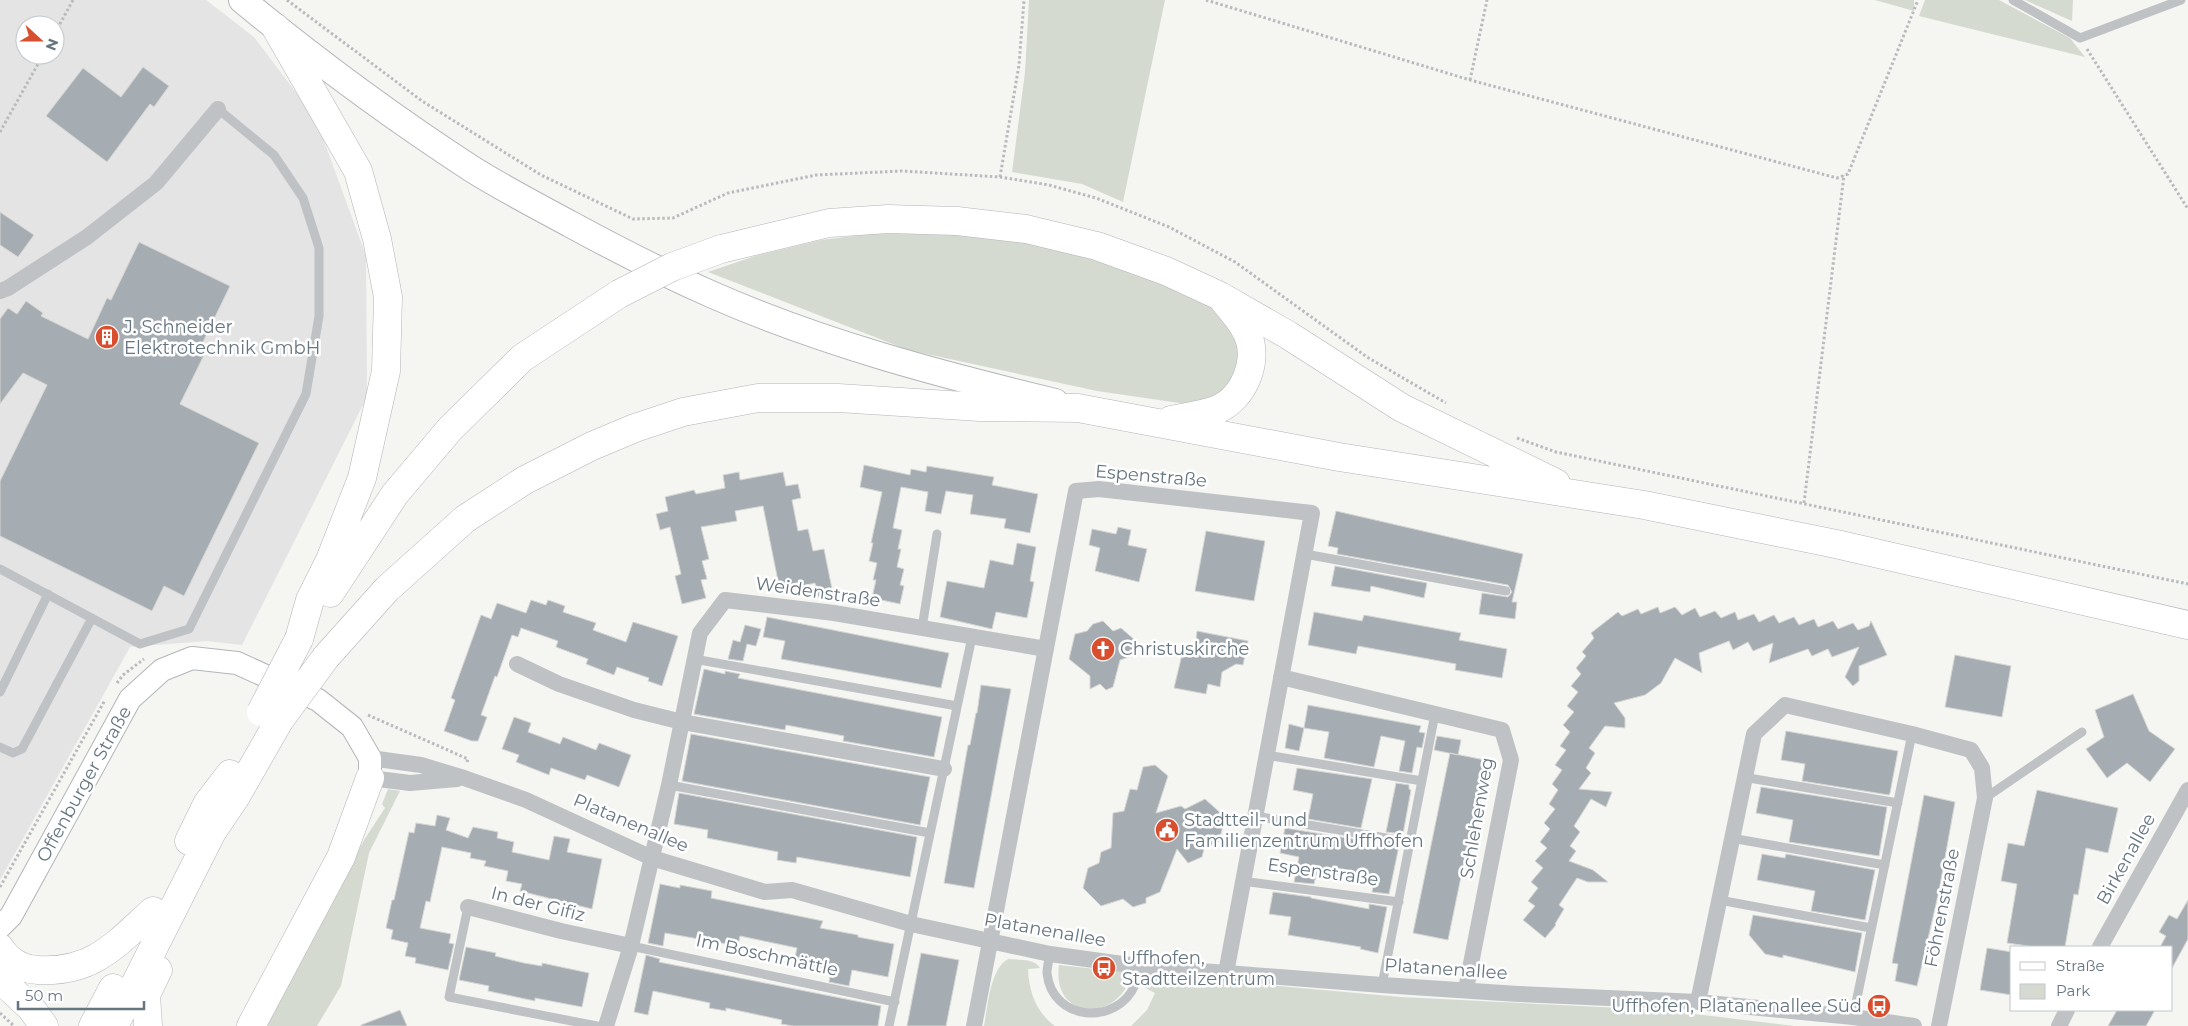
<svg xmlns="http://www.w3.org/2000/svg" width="2188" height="1026" font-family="Montserrat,sans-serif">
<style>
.built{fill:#e3e4e3;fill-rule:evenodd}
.green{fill:#d5dad1}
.building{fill:#a6adb2;stroke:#d6d6d4}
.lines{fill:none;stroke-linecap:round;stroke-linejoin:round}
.secondary-casing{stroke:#b1b6ba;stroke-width:24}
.primary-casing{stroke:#b2b6b9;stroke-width:28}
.highway-casing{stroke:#b1b5b8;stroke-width:29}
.path{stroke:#b8bbbd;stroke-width:3;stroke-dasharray:2.5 2.5;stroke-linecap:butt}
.lane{stroke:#bec2c5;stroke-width:9}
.street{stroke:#bec2c5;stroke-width:16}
.secondary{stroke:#fff;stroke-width:22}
.primary{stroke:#fff;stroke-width:26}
.highway{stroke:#fff;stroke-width:28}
.highway-bridge-casing{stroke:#b1b5b8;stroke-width:29;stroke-linecap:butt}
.highway-bridge{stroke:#fff;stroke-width:28}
.labels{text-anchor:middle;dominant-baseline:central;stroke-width:5;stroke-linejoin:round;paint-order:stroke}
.poi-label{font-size:18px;fill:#667681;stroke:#fff;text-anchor:start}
.street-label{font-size:18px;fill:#667681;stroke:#fff}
</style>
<rect width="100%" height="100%" fill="#f5f5f2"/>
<path class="built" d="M 0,0 L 206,0 L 254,37 L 316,119 L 366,256 L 367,397 L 242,645 L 207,641 L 130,647 L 0,880 ZM 25,25 L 55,25 L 55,55 L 25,55 Z"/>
<path class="green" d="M 1029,0 L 1165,0 L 1123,202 L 1082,184 L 1012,172 L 1025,72 Z
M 1875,0 L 1914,0 L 1914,11 Z
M 1925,0 L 1999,0 L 2070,38 L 2085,57 L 1919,16 Z
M 2025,0 L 2073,0 L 2072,21 Z
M 909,229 L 999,237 L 1101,257 L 1202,302 L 1221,313 L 1241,332 L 1241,378 L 1200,406 L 1097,391 L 908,350 L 708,272 L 755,256 L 821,240 Z
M 388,789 L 400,791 L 369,853 L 341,986 L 317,1026 L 259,1026 L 321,921 L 364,840 L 385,808 L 382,804 Z
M 1008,959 C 1019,960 1034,958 1040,968 L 1028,969 C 1029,992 1036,1012 1055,1026 L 984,1026 C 988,1006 990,969 1008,959 Z
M 1059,965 L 1132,973 C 1118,1025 1051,1020 1059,965 Z
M 1147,974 L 1401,997 L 1662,1010 L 1794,1026 L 1131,1026 L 1147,1010 L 1155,993 L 1144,987 Z"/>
<path class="building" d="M 143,67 L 169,86 L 154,107 L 150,104 L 107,162 L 46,116 L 83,68 L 121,97 Z
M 0,212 L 34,235 L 18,257 L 0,245 Z
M 139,242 L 230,286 L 201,346 L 207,349 L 180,404 L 259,443 L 184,596 L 164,586 L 152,611 L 0,536 L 0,481 L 47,385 L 23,373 L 0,404 L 0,319 L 8,308 L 17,314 L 26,301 L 43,313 L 41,316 L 88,339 L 107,298 L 111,300 Z
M 864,465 L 910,475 L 911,469 L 926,472 L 927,466 L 994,477 L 992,485 L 1038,494 L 1030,533 L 1004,528 L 1006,519 L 970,514 L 973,495 L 946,491 L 941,514 L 925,511 L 928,492 L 901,487 L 893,528 L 902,530 L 898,549 L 901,549 L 897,567 L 904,569 L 900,585 L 904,586 L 900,604 L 872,598 L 876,580 L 873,580 L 877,563 L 869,561 L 873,543 L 871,543 L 882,492 L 860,487 Z
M 739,472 L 740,480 L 783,472 L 786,486 L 798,484 L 801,498 L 792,500 L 798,531 L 808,529 L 813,551 L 824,549 L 833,594 L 818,597 L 815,583 L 780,591 L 763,506 L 735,511 L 737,521 L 701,527 L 709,559 L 702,561 L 707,579 L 701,580 L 706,598 L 682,604 L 675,576 L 681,574 L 670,527 L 660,530 L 656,514 L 668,511 L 665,497 L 694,490 L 696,494 L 725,488 L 723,475 Z
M 1336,511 L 1523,554 L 1512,602 L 1517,602 L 1515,619 L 1479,614 L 1482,593 L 1508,597 L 1512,592 L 1508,585 L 1337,554 L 1338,548 L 1328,546 Z
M 1118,527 L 1131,530 L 1128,545 L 1147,549 L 1139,582 L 1095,571 L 1100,548 L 1089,545 L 1092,529 L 1116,534 Z
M 1206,531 L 1265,541 L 1254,601 L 1195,591 Z
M 1017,543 L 1036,547 L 1030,581 L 1034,582 L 1027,618 L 996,612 L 992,629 L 940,617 L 947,581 L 984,588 L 990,560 L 1013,565 Z
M 1335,566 L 1427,583 L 1424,598 L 1371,586 L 1370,592 L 1331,586 Z
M 531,600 L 546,605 L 548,600 L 565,606 L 563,612 L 596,623 L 593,630 L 626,642 L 633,622 L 678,636 L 662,686 L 648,681 L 649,678 L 617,667 L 614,675 L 586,664 L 588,659 L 556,647 L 558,641 L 521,628 L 518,637 L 512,635 L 497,677 L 495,676 L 481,715 L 487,717 L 478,741 L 472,741 L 444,731 L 455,700 L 451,698 L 481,615 L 491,619 L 497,603 L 526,613 Z
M 1658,607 L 1660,613 L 1675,607 L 1682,615 L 1695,608 L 1700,617 L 1715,611 L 1721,618 L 1735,612 L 1738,620 L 1754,614 L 1759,622 L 1774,615 L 1779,623 L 1794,617 L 1799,625 L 1814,619 L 1818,627 L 1833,621 L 1838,629 L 1853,623 L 1858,630 L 1869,626 L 1871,621 L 1887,655 L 1859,666 L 1859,681 L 1853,686 L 1845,677 L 1859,647 L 1832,657 L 1828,649 L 1812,656 L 1808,649 L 1769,663 L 1773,643 L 1753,651 L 1748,642 L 1733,650 L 1729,641 L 1699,653 L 1702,673 L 1675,658 L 1661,683 L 1645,695 L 1614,703 L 1625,718 L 1625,728 L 1605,726 L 1589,748 L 1595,753 L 1586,768 L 1591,773 L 1579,789 L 1612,792 L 1606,807 L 1591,799 L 1574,826 L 1580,832 L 1570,846 L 1576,851 L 1569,861 L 1593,870 L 1608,882 L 1588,882 L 1577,878 L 1559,905 L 1564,909 L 1555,924 L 1556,925 L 1545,938 L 1523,920 L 1535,906 L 1528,901 L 1538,888 L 1531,882 L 1543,868 L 1535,861 L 1547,848 L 1540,842 L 1550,829 L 1544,823 L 1555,809 L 1549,804 L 1558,790 L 1552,784 L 1562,770 L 1555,765 L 1566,750 L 1560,746 L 1570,732 L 1563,725 L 1574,712 L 1567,706 L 1578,692 L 1571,686 L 1581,674 L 1576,668 L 1586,656 L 1582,652 L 1594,638 L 1591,633 L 1618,612 L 1622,616 L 1638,609 L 1641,614 Z
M 1314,612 L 1362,621 L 1364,615 L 1461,633 L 1459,640 L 1507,649 L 1502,678 L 1455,670 L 1456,664 L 1358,646 L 1356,654 L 1308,645 Z
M 767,617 L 949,653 L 941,688 L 781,659 L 785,641 L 763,637 Z
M 1103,621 L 1113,631 L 1121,628 L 1136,641 L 1132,656 L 1120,660 L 1113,687 L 1106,690 L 1100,684 L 1090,689 L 1090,676 L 1069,659 L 1075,634 L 1087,631 L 1093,624 Z
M 745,625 L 761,629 L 756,646 L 747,644 L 743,661 L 728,659 L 733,640 L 740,642 Z
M 1197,631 L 1248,641 L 1243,665 L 1236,664 L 1222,672 L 1220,687 L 1208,684 L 1206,694 L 1174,688 L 1184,646 L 1195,647 Z
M 1955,655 L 2011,666 L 2002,717 L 1945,707 Z
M 704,669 L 725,674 L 725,671 L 740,674 L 738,678 L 942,717 L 934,757 L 843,741 L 844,736 L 786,725 L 785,730 L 694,714 Z
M 981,685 L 1011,689 L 974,888 L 944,883 L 968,745 L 970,745 L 976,713 L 977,713 Z
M 2133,694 L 2149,731 L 2175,749 L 2150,782 L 2127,763 L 2107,778 L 2086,749 L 2104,737 L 2095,710 Z
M 1308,705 L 1421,726 L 1419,732 L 1425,733 L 1422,748 L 1417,747 L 1412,773 L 1399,771 L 1405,741 L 1381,736 L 1374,767 L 1324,758 L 1329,732 L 1304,728 Z
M 514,717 L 531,723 L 528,732 L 560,744 L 563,737 L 596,750 L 599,743 L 631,755 L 619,787 L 587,775 L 585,780 L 551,768 L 549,775 L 516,762 L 519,755 L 502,749 Z
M 1289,724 L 1304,728 L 1299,751 L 1285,748 Z
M 1786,731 L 1898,751 L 1890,793 L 1889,795 L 1802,781 L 1805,764 L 1781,760 Z
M 691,734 L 930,777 L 920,825 L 682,781 Z
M 1437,736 L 1461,740 L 1458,755 L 1434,750 Z
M 1450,753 L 1485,760 L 1448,940 L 1413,933 Z
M 1155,765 L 1168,776 L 1156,813 L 1181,806 L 1185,809 L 1205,799 L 1225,817 L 1219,842 L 1204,849 L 1202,857 L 1188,863 L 1177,849 L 1160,892 L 1146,898 L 1146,903 L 1133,907 L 1123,899 L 1101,906 L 1083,888 L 1088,868 L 1099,863 L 1101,852 L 1111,848 L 1113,813 L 1124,811 L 1130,789 L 1137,790 L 1143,767 Z
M 1297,768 L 1372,779 L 1361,828 L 1308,819 L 1313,794 L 1293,790 Z
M 1396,783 L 1409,785 L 1409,789 L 1411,790 L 1403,834 L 1386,832 Z
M 1761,787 L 1887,807 L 1879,856 L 1789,842 L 1793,820 L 1756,813 Z
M 2037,790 L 2118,808 L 2108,853 L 2086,848 L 2078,895 L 2074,894 L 2065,947 L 2035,947 L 2007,943 L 2017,884 L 2001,881 L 2008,843 L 2024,846 Z
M 679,793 L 917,837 L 910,877 L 797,857 L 796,863 L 777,860 L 778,852 L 707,838 L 708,830 L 674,824 Z
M 1924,795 L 1955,802 L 1939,891 L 1917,986 L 1895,981 L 1898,964 L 1892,963 Z
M 437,815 L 450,818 L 446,830 L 468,838 L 473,827 L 498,832 L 497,838 L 514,842 L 512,852 L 549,860 L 554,836 L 570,839 L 567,852 L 602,859 L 592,909 L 520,891 L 522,884 L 506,881 L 508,871 L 484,866 L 486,861 L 470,858 L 471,853 L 442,847 L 430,902 L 426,901 L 420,928 L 451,934 L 449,943 L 454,944 L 448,970 L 415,963 L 416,958 L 405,956 L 408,943 L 391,939 L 393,930 L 386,928 L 392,900 L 394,900 L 409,832 L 414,833 L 416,823 L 435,826 Z
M 1285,828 L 1359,840 L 1358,843 L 1383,848 L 1384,844 L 1399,846 L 1389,894 L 1372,892 L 1374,881 L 1317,871 L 1314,884 L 1294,882 L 1299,857 L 1280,853 Z
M 1762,854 L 1785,858 L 1786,854 L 1875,870 L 1865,920 L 1811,911 L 1815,891 L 1757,880 Z
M 660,884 L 680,888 L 680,885 L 712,891 L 711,898 L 823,921 L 820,928 L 858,935 L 858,937 L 894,944 L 888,977 L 852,970 L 849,986 L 829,982 L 831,970 L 794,962 L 797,948 L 740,936 L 738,946 L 665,933 L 663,946 L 648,943 Z
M 1273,892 L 1311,897 L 1311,898 L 1369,909 L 1369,904 L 1387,907 L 1378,953 L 1360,949 L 1361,947 L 1288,935 L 1291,917 L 1269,914 Z
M 2188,900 L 2188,939 L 2172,968 L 2172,947 L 2160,947 L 2166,936 L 2159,932 L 2169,915 L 2177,919 Z
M 1753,915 L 1862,933 L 1855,972 L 1783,955 L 1783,958 L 1765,954 L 1749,935 Z
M 466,947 L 496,953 L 495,956 L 524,963 L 542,966 L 542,963 L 589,973 L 582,1007 L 535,998 L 535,1001 L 488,991 L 489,986 L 459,980 Z
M 1987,948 L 2012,952 L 2012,995 L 1980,990 Z
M 921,953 L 959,960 L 946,1026 L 907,1026 Z
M 646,955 L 660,959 L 659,962 L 881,1006 L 878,1026 L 793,1026 L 781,1024 L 782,1020 L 726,1008 L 726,1011 L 709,1008 L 710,1003 L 653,991 L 648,1015 L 634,1012 Z
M 400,1010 L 407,1026 L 361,1026 L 361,1025 Z
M 2117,1010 L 2155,1010 L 2146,1026 L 2108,1026 Z"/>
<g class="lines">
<g class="secondary-casing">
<path id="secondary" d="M 0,927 L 11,916 L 130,699 L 162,670 L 192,658 L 237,663 L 318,700 L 352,727 L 370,758 L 370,778"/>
</g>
<g class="primary-casing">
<path id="primary" d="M 242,0 C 315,60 392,117 472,169 C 504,189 539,207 572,225 C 618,250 665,274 713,295 C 822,343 939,374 1055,402"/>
</g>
<g class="highway-casing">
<path id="highway" d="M 276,28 L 358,171 L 377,239 L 388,297 L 386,371 L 362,478 L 330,560 L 310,600 L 299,639
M 721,249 L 829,223 L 888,219 L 957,221 L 1026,229 L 1097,246 L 1166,271 L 1220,296 L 1288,335 L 1402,408 L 1556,483
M 1171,420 C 1186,417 1202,415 1216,410 C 1244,399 1260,360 1247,333 C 1242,321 1232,311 1224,301
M 330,593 L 395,494 L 450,429 L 522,358 L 619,294
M 326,657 L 387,589 L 465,519 L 525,480 L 592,446 L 635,428 L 683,412 L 758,398 L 838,398 L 980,407 L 1078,408 L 1339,457 L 1644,505 L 1836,544 L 2188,625
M 189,841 L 207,804 L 230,774
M 0,948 C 9,962 22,969 38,970 C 93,973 115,945 153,911
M 0,979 L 31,1008 L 44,1026
M 93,1026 L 113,988
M 114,1026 L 212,832 L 235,798 L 279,721
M 148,1026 L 146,995 L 158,970
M 251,1026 L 341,857 L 370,778"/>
</g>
<path class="path" d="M 287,0 L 422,101 L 541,175 L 633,219 L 673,218 L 728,193 L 816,175 L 902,171 L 1000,177 L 1049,185 L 1096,198 L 1169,227 L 1235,262 L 1367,357 L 1446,403
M 1206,0 L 1470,80 L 1837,178 L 1848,174 L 1918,0
M 55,33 L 73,0
M 2087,49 L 2188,209
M 1470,80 L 1487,0
M 0,132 L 43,55
M 1000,177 L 1019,65 L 1024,0
M 1517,438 L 1556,452 L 2188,584
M 1804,503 L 1844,175
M 117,683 L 123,675 L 144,659
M 368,715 L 468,759 L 467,762
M 0,887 L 105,700
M 0,1013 L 14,1026"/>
<path class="lane" d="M 2013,0 L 2080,38 L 2181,0
M 1305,554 L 1506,591
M 0,569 L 140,644 L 189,629 L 306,394 L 319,316 L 319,248 L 303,198 L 274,155 L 218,109
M 922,628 L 937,534
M 694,659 L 957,706
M 0,692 L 48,594
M 0,747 L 13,753 L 22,749 L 92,618
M 1266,755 L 1422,781
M 1743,777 L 1898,803
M 669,785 L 930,833
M 1985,798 L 2082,732
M 1255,816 L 1410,842
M 1731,838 L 1885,865
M 1242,881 L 1399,902
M 1719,900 L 1871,928
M 468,907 L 449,997 L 597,1026
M 631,946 L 895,1002
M 1050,954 C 1049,960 1047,967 1047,973 C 1052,1022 1117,1026 1135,985 C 1137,979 1136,972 1137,966
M 1382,985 L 1435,714
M 1853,1017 L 1912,734
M 889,1026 L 972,637"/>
<path class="street" d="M 0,291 L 8,288 L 87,237 L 156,183 L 218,109
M 517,664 L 559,684 L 634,710 L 682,722 L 944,769
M 1281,677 L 1502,730 L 1511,760 L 1466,989
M 370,758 L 421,765 L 464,778 L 526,800 L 652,858 L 765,892 L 792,890 L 911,924 L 1050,954 L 1137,966 L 1382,985 L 1518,994 L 1698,1002 L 1853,1017 L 1914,1026
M 370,778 L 410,783 L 457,779
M 468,907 L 561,931 L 631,946
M 2100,947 L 2188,790
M 1698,1002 L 1754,734 L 1785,705 L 1912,734 L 1971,750 L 1982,768 L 1985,798 L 1939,1026
M 606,1026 L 631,946 L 669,785 L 700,633 L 725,600 L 834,613 L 1046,649
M 974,1026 L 1076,491 L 1099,489 L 1312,513 L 1226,973
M 2059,1026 L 2067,1010"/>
<use href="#secondary" class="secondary"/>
<use href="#primary" class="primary"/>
<use href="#highway" class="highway"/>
<g class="highway-bridge-casing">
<path id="highway-bridge" d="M 619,294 L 672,267 L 721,249
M 261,712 L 299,639
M 279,721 L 326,657"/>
</g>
<use href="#highway-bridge" class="highway-bridge"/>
</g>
<defs>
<g id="building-disc" transform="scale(1.25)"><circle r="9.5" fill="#d84f2f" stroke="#fff"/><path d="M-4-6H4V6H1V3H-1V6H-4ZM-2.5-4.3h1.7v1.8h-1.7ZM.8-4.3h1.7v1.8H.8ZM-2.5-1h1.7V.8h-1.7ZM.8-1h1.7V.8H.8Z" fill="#fff"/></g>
<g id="church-disc" transform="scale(1.25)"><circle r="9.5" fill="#d84f2f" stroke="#fff"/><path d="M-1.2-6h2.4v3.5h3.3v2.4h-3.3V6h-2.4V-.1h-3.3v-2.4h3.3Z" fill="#fff"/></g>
<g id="civic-disc" transform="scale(1.25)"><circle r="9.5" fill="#d84f2f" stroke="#fff"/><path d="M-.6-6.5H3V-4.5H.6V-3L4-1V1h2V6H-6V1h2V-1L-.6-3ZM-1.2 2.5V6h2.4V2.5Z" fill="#fff"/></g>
<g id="bus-disc" transform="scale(1.25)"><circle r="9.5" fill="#d84f2f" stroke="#fff"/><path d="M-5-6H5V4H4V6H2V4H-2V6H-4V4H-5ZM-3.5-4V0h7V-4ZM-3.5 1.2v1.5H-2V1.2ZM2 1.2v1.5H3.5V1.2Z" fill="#fff"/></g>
</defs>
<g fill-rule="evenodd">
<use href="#building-disc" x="107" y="337"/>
<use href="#church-disc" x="1103" y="649"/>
<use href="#civic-disc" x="1167" y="830"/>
<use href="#bus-disc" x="1104" y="968"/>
<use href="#bus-disc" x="1879" y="1006"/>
</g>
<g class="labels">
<g class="poi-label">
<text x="124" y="327">J. Schneider<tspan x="124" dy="21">Elektrotechnik GmbH</tspan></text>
<text x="1120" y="649">Christuskirche</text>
<text x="1184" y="820">Stadtteil- und<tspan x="1184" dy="21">Familienzentrum Uffhofen</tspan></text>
<text x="1122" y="958">Uffhofen,<tspan x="1122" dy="21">Stadtteilzentrum</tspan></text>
<text x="1862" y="1006" text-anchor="end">Uffhofen, Platanenallee Süd</text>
</g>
<g class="street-label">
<text transform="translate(1151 476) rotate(5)">Espenstraße</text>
<text transform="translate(818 592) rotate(8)">Weidenstraße</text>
<text transform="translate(84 784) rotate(-61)">Offenburger Straße</text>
<text transform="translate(1477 818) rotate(-80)">Schlehenweg</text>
<text transform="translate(631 823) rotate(23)">Platanenallee</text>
<text transform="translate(2126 859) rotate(-61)">Birkenallee</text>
<text transform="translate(1323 872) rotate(8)">Espenstraße</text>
<text transform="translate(538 904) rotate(14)">In der Gifiz</text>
<text transform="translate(1942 908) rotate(-79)">Föhrenstraße</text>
<text transform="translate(1045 930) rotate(10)">Platanenallee</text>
<text transform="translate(767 955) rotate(12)">Im Boschmättle</text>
<text transform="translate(1446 969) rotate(4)">Platanenallee</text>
</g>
</g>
<rect x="2010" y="946" width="162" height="65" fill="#ffffff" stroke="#c2c8cd"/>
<rect x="2020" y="962" width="25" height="8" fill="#ffffff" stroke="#c2c8cd"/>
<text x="2056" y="971" font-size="15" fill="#667681">Straße</text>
<rect x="2020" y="984" width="25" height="15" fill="#d5dad1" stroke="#c2c8cd"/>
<text x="2056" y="996" font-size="15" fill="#667681">Park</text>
<g transform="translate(40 40) rotate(111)"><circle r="24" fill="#ffffff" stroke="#c2c8cd"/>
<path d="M0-4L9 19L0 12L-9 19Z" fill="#d84f2f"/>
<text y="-8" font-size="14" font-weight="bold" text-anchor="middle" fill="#667681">N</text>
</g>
<path d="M18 1001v8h126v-8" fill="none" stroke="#667681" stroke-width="2.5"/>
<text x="25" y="1001" font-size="15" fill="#667681" stroke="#ffffff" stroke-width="4" paint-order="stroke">50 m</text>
</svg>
